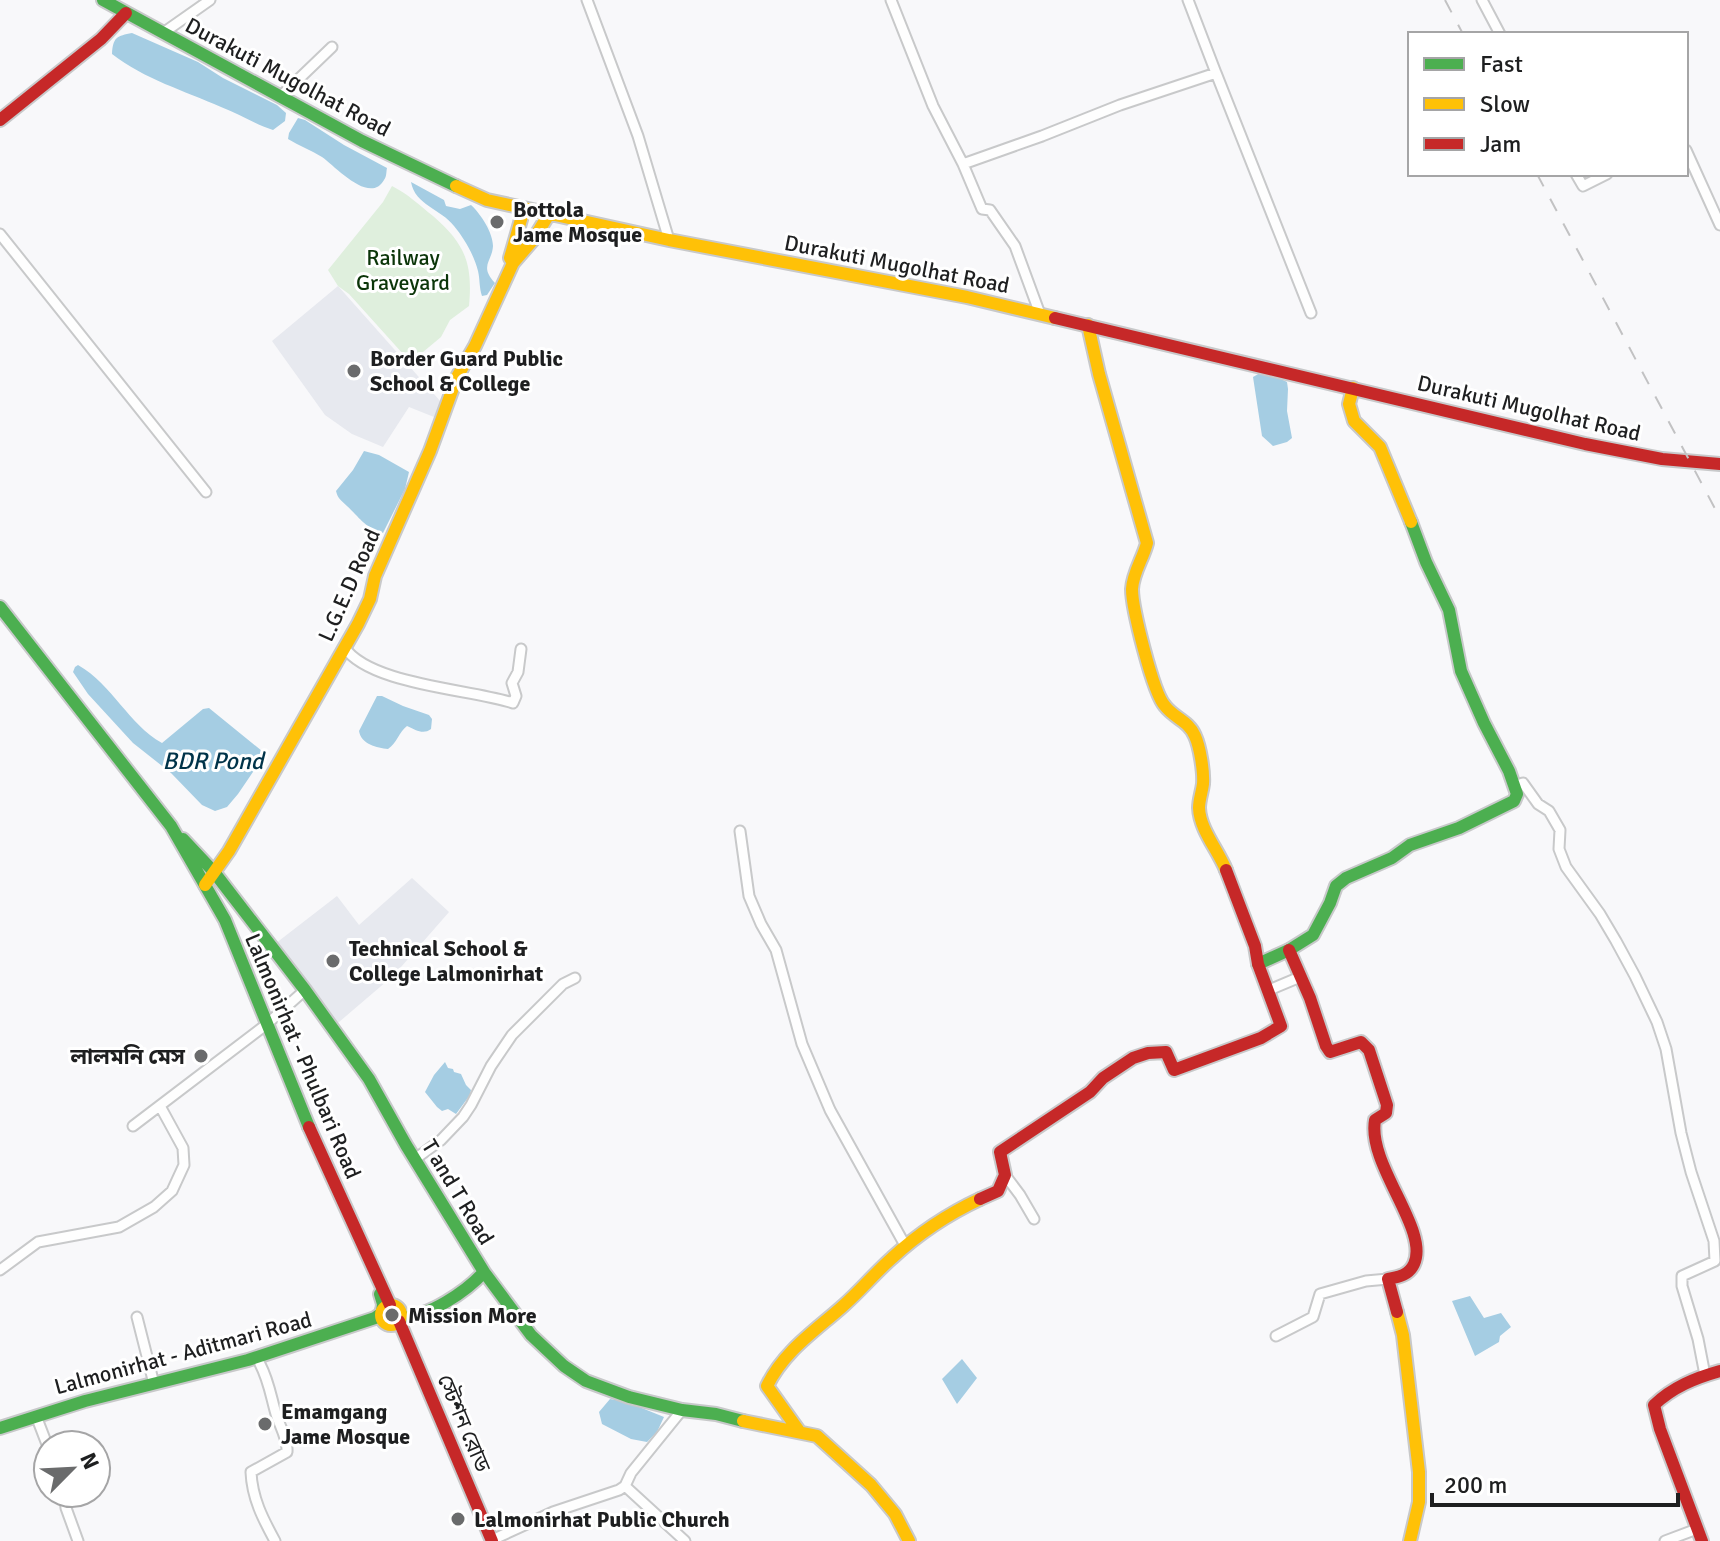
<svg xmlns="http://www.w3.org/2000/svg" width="1720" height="1541" font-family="Signika,'Noto Sans Bengali',sans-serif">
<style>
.built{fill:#e7e9ef}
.green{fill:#dfefdd}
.water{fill:#a5cde3}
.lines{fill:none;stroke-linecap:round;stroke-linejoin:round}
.street-casing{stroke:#c8c9ca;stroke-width:13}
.fast-casing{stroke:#c8c9ca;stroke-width:16}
.slow-casing{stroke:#c8c9ca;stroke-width:16}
.jam-casing{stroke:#c8c9ca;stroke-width:16}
.street{stroke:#fefefe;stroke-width:9}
.fast{stroke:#4caf50;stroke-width:12}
.slow{stroke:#ffc107;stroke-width:12}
.jam{stroke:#c62828;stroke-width:12}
.rail{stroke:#c2c2c3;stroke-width:2;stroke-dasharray:14 14;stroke-linecap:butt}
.poi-dot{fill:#6a6b6c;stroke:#fff;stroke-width:3}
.labels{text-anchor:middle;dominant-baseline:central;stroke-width:6;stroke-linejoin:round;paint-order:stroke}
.street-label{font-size:22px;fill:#1e1f20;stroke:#fff}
.poi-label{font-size:22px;font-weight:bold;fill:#1e1f20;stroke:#fff;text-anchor:start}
.park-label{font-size:22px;fill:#0b3509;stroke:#fff}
.water-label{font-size:24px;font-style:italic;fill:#003349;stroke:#fff}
</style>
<rect width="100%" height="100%" fill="#f8f8fa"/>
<path class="built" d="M 338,286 L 441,402 L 434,417 L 409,407 L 383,447 L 352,434 L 325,415 L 272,341 Z
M 412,878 L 449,912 L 394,975 L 332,1028 L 271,947 L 337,896 L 359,925 Z"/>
<path class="green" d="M 392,186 C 408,194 419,205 433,216 C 465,244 473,263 469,306 L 450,320 L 441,337 L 417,357 L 404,355 L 349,294 L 338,286 L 328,270 L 383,202 Z"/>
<path class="water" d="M 132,33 L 198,62 L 223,78 L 277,105 L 286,113 L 285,121 L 273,130 C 255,124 239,114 221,107 C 185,91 144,79 112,54 C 113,37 117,36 132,33 Z
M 298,118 L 305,120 L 344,145 L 387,168 C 386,172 387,176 384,180 C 370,205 336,167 322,157 C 311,150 299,146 288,139 L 289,133 Z
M 411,182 L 444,200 L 446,206 L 460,209 L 471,205 C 481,214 493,233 493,246 C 492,262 479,266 495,283 L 487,295 L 482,296 C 479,287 480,279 478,271 C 474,255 464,238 454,226 C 441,209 415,205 411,182 Z
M 1260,373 L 1279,378 L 1287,382 L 1288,389 L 1287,411 L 1292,438 L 1287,442 L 1273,446 L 1262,436 L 1253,377 Z
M 364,451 L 379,455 L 409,472 L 405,489 L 383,533 C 364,527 361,519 347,506 C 341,500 338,499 336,491 L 353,470 Z
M 78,665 C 113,685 128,724 162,743 L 203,709 L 209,708 L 262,751 L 259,763 L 238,794 L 227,807 L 215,811 L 202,805 L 171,773 L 133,743 L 88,694 L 73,672 L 75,667 Z
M 377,696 L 382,696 L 403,706 L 429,715 L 432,719 L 431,729 C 423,735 416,730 407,726 C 399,732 397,743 388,749 C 377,748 361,744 359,731 Z
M 445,1062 L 448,1068 L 453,1069 L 454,1072 L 461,1074 L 466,1085 L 471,1090 L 470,1095 L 456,1114 L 448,1109 L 442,1111 L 437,1107 L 425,1092 L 434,1075 Z
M 1470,1296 L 1484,1318 L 1501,1313 L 1511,1327 L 1500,1336 L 1499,1342 L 1475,1356 L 1452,1301 Z
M 962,1359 L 977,1378 L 957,1404 L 942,1379 Z
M 610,1399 L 627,1402 L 664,1417 L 657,1432 L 647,1442 L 631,1439 L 602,1424 L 599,1412 Z"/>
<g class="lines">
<g class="street-casing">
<path id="street" d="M 587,0 L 638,136 L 669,240
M 891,0 L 933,106 L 963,164 L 982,209 L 990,210 L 1015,246 L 1040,314
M 1482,0 L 1500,34
M 163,33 L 210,0
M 1216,73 L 1311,313
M 281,96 L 332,47
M 1686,150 L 1720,225
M 963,164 L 1042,136 L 1120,105 L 1216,73 L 1188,0
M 1576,174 L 1583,186 L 1607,174
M 0,234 L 206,492
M 344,647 C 370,685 470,689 513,703 L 516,696 L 512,683 L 518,672 L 521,649
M 1513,786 L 1523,783 L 1538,804 L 1549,811 L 1560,830 L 1559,849 L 1566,867 L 1600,914 L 1616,941 L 1635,976 L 1657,1022 L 1666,1049 L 1681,1133 L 1691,1172 L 1714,1241 L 1715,1261 L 1682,1276 L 1682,1286 L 1698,1339 L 1705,1375
M 740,831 L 749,896 L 761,924 L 776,950 L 802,1044 L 830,1110 L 906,1247
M 1269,990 L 1300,977
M 133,1126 L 267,1024 L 305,990
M 415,1159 L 441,1140 L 463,1117 L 471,1105 L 491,1066 L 512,1035 L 563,984 L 575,978
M 1005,1175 L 1020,1195 L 1034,1219
M 0,1270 L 38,1242 L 119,1227 L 154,1207 L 172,1191 L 184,1165 L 183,1148 L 160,1106
M 137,1317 L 154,1384
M 1276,1336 L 1313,1317 L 1320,1294 L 1366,1281 L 1388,1279
M 260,1364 C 269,1381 271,1397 276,1414 C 280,1427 288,1439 287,1452 L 251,1472 C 252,1498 263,1519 275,1541
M 38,1421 L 48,1447
M 625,1486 L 685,1541
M 64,1493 L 66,1508 L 78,1541
M 492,1540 L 553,1512 L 619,1490 L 625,1486 L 631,1473 L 682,1410
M 1665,1541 L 1697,1529"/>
</g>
<g class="fast-casing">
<path id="fast" d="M 103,0 L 362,141 L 456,186
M 0,607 L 171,826 L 225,920 L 309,1127
M 183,839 L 214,872 L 305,990 L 369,1079 L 406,1145 L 484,1272
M 1258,964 L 1289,950 L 1313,935 L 1330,903 L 1336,886 L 1346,878 L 1392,858 L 1410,845 L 1459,828 L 1514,801 L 1517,794 L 1509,771 L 1484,723 L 1461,671 L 1449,610 L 1426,562 L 1411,522
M 401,1318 C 428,1317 466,1292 484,1272 L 531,1335 L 564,1366 L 586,1381 L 629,1397 L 682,1410 L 716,1414 L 743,1421
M 0,1428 L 85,1401 L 248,1360 L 375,1318 L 382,1313 L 383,1304 L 380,1294"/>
</g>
<g class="slow-casing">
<path id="slow" d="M 456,186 L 487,200 L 669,240 L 967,297 L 1055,318
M 513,263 L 510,258 L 524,209
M 1088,325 L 1099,374 L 1147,543 C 1143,559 1133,572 1132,589 C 1132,608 1153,693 1165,706 C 1174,718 1189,721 1195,736 C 1200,747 1204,772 1203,784 C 1202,792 1199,800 1199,808 C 1200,830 1218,850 1226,870
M 1353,388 L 1349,404 L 1354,421 L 1380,447 L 1411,522
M 205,885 L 229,851 L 358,624 L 370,599 L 375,576 L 430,451 L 457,377 L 475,346 L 513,263 L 533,240 L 549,214
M381 1315a10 10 0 1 1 20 0a10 10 0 1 1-20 0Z
M 1397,1312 L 1403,1335 L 1419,1472 L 1419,1502 L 1410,1541
M 743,1421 L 817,1436 L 871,1485 L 895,1514 L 909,1541
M 799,1431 L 767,1386 C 784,1351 815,1331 843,1306 C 860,1291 875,1273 892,1258 C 918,1234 948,1214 980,1199"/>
</g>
<g class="jam-casing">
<path id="jam" d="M 0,120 L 101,39 L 126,13
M 1055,318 L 1585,444 L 1662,459 L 1720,464
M 1289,950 L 1310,998 L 1326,1046 L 1330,1052 L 1361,1042 L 1369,1050 L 1387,1105 L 1386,1113 L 1375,1120 C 1367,1165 1430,1230 1414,1264 C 1409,1275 1399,1277 1388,1279 L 1397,1312
M 309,1127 L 390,1305
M 980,1199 L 998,1191 L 1005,1175 L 1000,1152 L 1090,1092 L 1103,1078 L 1133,1058 L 1148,1053 L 1166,1052 L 1174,1070 L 1261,1038 L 1281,1026 L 1258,964 L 1255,946 L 1226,870
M 399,1321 L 492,1541
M 1702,1541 L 1660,1429 L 1654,1405 C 1673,1387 1695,1378 1720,1371"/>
</g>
<use href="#street" class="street"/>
<use href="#fast" class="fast"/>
<use href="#slow" class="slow"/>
<use href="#jam" class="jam"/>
<path class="rail" d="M 1445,0 L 1463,34
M 1537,174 L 1720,518"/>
</g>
<g class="poi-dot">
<circle cx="497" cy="222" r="8"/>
<circle cx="354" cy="371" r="8"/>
<circle cx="333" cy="961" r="8"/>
<circle cx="201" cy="1056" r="8"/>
<circle cx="392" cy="1315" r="8"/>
<circle cx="265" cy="1424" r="8"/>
<circle cx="458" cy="1519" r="8"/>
</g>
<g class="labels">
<g class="street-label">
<text transform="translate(288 77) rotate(28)">Durakuti Mugolhat Road</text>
<text transform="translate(897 264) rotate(11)">Durakuti Mugolhat Road</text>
<text transform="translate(1529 408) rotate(13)">Durakuti Mugolhat Road</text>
<text transform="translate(349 585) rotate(-66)">L.G.E.D Road</text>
<text transform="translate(303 1056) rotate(67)">Lalmonirhat - Phulbari Road</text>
<text transform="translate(458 1192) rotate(59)">T and T Road</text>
<text transform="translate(183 1353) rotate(-15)">Lalmonirhat - Aditmari Road</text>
<text transform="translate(464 1423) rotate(67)">স্টেশন রোড</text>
</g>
<g class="poi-label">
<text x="513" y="209">Bottola<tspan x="513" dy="25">Jame Mosque</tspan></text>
<text x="370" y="358">Border Guard Public<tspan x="370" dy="25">School &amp; College</tspan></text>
<text x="349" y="948">Technical School &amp;<tspan x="349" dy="25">College Lalmonirhat</tspan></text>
<text x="185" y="1056" text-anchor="end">লালমনি মেস</text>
<text x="408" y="1315">Mission More</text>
<text x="281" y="1411">Emamgang<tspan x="281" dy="25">Jame Mosque</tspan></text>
<text x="474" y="1519">Lalmonirhat Public Church</text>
</g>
<g class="park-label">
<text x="403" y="257">Railway<tspan x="403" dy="25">Graveyard</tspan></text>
</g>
<g class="water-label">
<text x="213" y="761">BDR Pond</text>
</g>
</g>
<rect x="1408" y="32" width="280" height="144" fill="#ffffff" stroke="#a5a5a6" stroke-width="2"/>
<rect x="1424" y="58" width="40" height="12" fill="#4caf50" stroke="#a5a5a6" stroke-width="2"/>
<text x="1480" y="72" font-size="24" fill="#1e1f20">Fast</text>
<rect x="1424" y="98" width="40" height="12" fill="#ffc107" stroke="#a5a5a6" stroke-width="2"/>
<text x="1480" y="112" font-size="24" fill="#1e1f20">Slow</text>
<rect x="1424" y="138" width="40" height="12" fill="#c62828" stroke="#a5a5a6" stroke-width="2"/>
<text x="1480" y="152" font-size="24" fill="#1e1f20">Jam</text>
<g transform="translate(72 1469) rotate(66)"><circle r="38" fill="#ffffff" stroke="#a5a5a6" stroke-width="2"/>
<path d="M0-6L14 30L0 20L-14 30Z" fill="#6a6b6c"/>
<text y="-12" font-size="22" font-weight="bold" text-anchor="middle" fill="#1e1f20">N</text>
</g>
<path d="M1432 1493v12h246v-12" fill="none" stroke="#1e1f20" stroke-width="4"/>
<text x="1444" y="1493" font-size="24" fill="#1e1f20" stroke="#ffffff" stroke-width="6" paint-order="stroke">200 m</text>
</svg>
